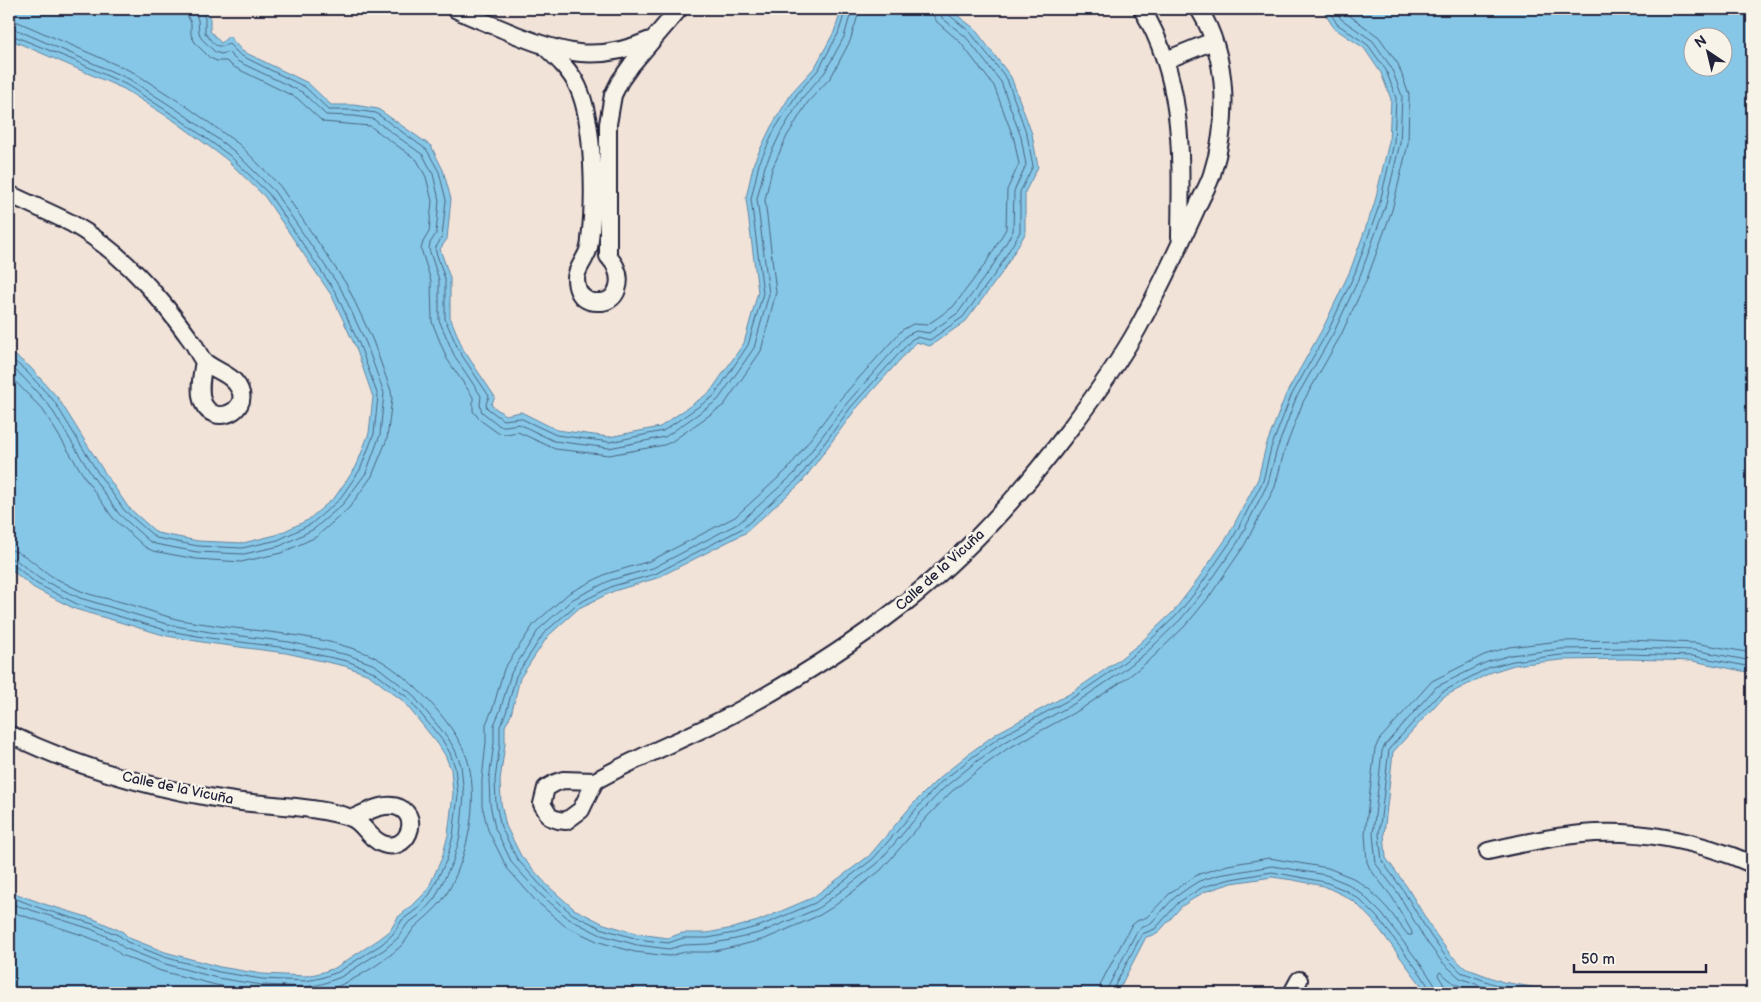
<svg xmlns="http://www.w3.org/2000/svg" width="1761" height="1002" font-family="'Balsamiq Sans',sans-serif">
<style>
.water{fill:#86c7e7;stroke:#5e85a2;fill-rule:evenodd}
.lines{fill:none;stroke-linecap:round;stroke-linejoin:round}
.shore{stroke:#4a6480;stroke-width:1}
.minor-casing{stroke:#22223b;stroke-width:20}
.minor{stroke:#f7f3e8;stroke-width:16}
.labels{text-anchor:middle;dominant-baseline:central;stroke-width:5;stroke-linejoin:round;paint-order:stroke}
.street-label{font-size:14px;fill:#22223b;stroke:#f7f3e8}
</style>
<rect width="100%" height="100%" fill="#f2e3d9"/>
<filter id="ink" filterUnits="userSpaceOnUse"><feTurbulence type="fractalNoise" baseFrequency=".02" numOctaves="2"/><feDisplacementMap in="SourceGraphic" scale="10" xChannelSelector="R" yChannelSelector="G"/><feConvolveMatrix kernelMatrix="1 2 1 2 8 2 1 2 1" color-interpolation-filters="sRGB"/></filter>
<g filter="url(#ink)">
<path class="water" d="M 9,9 L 204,9 L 210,17 L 210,31 L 221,43 L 229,36 L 242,51 L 308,83 L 331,105 L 354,105 L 378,109 L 431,146 L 443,170 L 451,199 L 447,239 L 440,249 L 450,278 L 450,317 L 463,349 L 495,397 L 491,405 L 505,415 L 521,412 L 557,430 L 609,437 L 660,427 L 710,392 L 744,343 L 758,292 L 746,198 L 754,162 L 771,127 L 793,91 L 815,67 L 834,32 L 842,9 L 949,9 L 974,28 L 1011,77 L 1032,134 L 1038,167 L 1025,192 L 1025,234 L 1001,274 L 966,321 L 930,346 L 916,342 L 855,410 L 802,482 L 745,533 L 657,578 L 614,591 L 579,608 L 548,636 L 520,678 L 511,715 L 505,726 L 505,744 L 500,780 L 501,803 L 506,826 L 521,856 L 548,886 L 574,909 L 604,924 L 639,934 L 668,938 L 682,933 L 707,933 L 733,928 L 758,921 L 812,898 L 869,856 L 913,804 L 938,779 L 971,752 L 997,733 L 1071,693 L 1116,662 L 1139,644 L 1173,612 L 1193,586 L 1228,536 L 1258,479 L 1266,446 L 1286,394 L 1324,326 L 1350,271 L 1374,205 L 1389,142 L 1391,99 L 1381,73 L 1364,48 L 1334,28 L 1322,9 L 1752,9 L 1752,673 L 1693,661 L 1628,659 L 1561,660 L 1514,665 L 1492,672 L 1443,697 L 1393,752 L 1384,834 L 1386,858 L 1407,887 L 1434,932 L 1450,954 L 1465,968 L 1503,982 L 1549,990 L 1637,991 L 1648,993 L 1427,993 L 1374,922 L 1356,903 L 1343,895 L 1324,886 L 1293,880 L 1272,877 L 1232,883 L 1204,892 L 1182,906 L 1157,934 L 1146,937 L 1117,993 L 9,993 L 9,891 L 44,904 L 94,919 L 123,932 L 129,938 L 165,952 L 220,967 L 262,974 L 306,976 L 320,973 L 335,968 L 378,940 L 390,931 L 398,917 L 413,905 L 427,891 L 442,858 L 448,835 L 453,794 L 451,769 L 445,755 L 438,744 L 403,701 L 369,675 L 345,666 L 286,653 L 208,643 L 167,636 L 75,609 L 34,588 L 9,568 L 9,351 L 30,367 L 58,398 L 103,470 L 128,507 L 157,533 L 198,541 L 243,543 L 276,535 L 308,520 L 335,497 L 356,467 L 369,433 L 373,397 L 356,348 L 332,296 L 265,197 L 226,159 L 176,122 L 124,89 L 9,39 ZM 1694,38 L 1724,38 L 1724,68 L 1694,68 Z"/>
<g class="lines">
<path class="shore" d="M 187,9 L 187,15 L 191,23 L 191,35 L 196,44 L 210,58 L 217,61 L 226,61 L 234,67 L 297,98 L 323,122 L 370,126 L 417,160 L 426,177 L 432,201 L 429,232 L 423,242 L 421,249 L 431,281 L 432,322 L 447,359 L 473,397 L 473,411 L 480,420 L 498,433 L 506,434 L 518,432 L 555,449 L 609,455 L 664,445 L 671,442 L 724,405 L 761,351 L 776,292 L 765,200 L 772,169 L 787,136 L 808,102 L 831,77 L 850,41 L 860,9
M 194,9 L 198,20 L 199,32 L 201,38 L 215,52 L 221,54 L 228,52 L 237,61 L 302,92 L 326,115 L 354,116 L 373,119 L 423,155 L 433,174 L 439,200 L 436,234 L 430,243 L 429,249 L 439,280 L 439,320 L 454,355 L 481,396 L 480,405 L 482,412 L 500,426 L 506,426 L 519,424 L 554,441 L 609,448 L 665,437 L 718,400 L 754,348 L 769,294 L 757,199 L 765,166 L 781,132 L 802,98 L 825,72 L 844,37 L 852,9
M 200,9 L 205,18 L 205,33 C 215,45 215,49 229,44 L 240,55 L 305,87 L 329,110 L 354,110 L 376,113 L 427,150 L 439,172 L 446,200 L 442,237 L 435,249 L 445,279 L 445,319 L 459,351 L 489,396 L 486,404 L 487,408 L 503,420 L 520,418 L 556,435 L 610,442 L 663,431 L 714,396 L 748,345 L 763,293 L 751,199 L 759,164 L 775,129 L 797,94 L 819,69 L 838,34 L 846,9
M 932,9 L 933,15 L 937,22 L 960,42 L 994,86 L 1014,139 L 1019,164 L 1007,190 L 1006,229 L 986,263 L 953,307 L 927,325 L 913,324 L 902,330 L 841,398 L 788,469 L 735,517 L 650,561 L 606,574 L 569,593 L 534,624 L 504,669 L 493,708 L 486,724 L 486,742 L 482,780 L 482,805 L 488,830 L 507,868 L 535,900 L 565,926 L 599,942 L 635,952 L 669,956 L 685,952 L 710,952 L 738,946 L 765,939 L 820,915 L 833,907 L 881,870 L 927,817 L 950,793 L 982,767 L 1007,749 L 1081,709 L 1127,678 L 1152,658 L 1187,624 L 1209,597 L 1244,546 L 1275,487 L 1284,452 L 1303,402 L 1341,335 L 1367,279 L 1392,210 L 1408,144 L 1409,95 L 1398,64 L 1379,37 L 1346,13 L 1343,9
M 940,9 L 942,18 L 966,37 L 1001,82 L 1021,137 L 1026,165 L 1014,191 L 1013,231 L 992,267 L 958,313 L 929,333 L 916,331 L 907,335 L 847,403 L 794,474 L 739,523 L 653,568 L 611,580 L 573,599 L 539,629 L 511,673 L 500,711 L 494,725 L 494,743 L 489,780 L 490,804 L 495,828 L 512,863 L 540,894 L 569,919 L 601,935 L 637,945 L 669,949 L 684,945 L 709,944 L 736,939 L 762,932 L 817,909 L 877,864 L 921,812 L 945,787 L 977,761 L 1003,743 L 1077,702 L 1123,671 L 1147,652 L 1181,619 L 1203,592 L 1238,542 L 1268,483 L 1277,449 L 1296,398 L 1334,332 L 1360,276 L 1385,207 L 1400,143 L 1402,96 L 1391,67 L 1373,41 L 1341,19 L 1335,9
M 946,9 L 948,14 L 970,32 L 1007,79 L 1027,135 L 1033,166 L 1020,192 L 1020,232 L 997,271 L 963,317 L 930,340 L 917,337 L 912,339 L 851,407 L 799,478 L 743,528 L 655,574 L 613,586 L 577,604 L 544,633 L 516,676 L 506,713 L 500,726 L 500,743 L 495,780 L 496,804 L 501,827 L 517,859 L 545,890 L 572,914 L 603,929 L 638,939 L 668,943 L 683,938 L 708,938 L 734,933 L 760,926 L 815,903 L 873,859 L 917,808 L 941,782 L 974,756 L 1000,737 L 1074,697 L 1119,666 L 1142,648 L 1177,615 L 1198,589 L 1233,538 L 1263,481 L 1271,448 L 1291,396 L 1329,329 L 1355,273 L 1379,206 L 1394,143 L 1396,98 L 1386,70 L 1368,45 L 1337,24 L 1328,9
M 9,21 L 18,22 L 133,72 L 186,106 L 240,145 L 280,186 L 347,285 L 373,341 L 391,391 L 392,398 L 387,439 L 372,476 L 349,508 L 316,537 L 281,553 L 241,562 L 196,559 L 153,551 L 145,547 L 113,518 L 87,481 L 43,410 L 9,375
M 9,28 L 15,29 L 129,79 L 182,113 L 234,151 L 274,191 L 341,289 L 366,343 L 384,393 L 380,435 L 366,473 L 343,504 L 314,529 L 280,546 L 244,554 L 197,552 L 155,544 L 149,541 L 119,514 L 93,477 L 49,405 L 22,376 L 9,365
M 9,34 L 73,60 L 127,85 L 178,118 L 229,155 L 269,194 L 336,293 L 360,346 L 378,396 L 374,434 L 360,470 L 339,500 L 311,524 L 278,540 L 242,548 L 198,546 L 156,538 L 124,510 L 98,473 L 54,401 L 26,371 L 9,357
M 9,550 C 25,551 40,570 55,578 C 63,582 72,587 81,591 C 95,597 111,599 125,603 C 140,607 155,613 169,617 C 185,622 203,623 219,626 C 263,632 308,634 351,648 C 360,651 370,654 378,659 C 410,676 461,729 469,765 C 478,805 468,852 450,888 C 439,908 430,913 414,928 C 410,933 407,940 402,945 C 382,964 342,989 315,993
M 9,558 L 16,560 L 40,579 L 80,598 L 170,625 L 210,632 L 289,642 L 348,655 L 375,665 L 411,693 L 448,738 L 455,750 L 461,765 L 464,795 L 460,837 L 453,861 L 435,898 L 421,914 L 407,924 L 398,938 L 385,949 L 341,977 L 322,984 L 306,987 L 262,985 L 217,978 L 162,963 L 124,948 L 116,941 L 91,929 L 9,903
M 9,564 L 14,565 L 37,584 L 77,604 L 169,631 L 209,638 L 287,648 L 347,661 L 372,671 L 407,697 L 443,741 L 450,753 L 455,767 L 458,795 L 453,836 L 447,859 L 430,894 L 417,909 L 402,920 L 393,934 L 382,944 L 338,972 L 321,978 L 306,981 L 262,979 L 219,972 L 164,957 L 127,942 L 120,936 L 93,924 L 42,909 L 9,896
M 9,911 L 88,937 L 112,947 L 121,955 L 161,971 L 216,985 L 259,993 L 293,993
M 1099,993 L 1101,983 L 1131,926 L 1137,921 L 1147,917 L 1171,892 L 1199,874 L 1228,865 L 1269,858 L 1328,868 L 1353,878 L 1370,890 L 1388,909 L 1408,935 L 1412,935 L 1412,932 L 1392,897 L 1370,869 L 1367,862 L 1365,833 L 1375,749 L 1379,740 L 1432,681 L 1484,655 L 1509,647 L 1560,641 L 1628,640 L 1695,643 L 1752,653
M 1107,993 L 1108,987 L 1137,931 L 1142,927 L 1151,923 L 1174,898 L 1188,888 L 1199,881 L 1219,875 L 1272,866 L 1326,875 L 1348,884 L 1362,894 L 1382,914 L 1425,970 L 1436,987 L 1438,993
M 1113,993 L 1113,989 L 1142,934 L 1155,929 L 1179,902 L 1203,887 L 1231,879 L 1272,872 L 1325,882 L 1345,890 L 1359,899 L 1378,918 L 1420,973 L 1430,989 L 1431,993
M 1445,993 L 1444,985 L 1438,975 L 1440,972 L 1455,984 L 1477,993
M 1500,993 L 1460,978 L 1442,962 L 1424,938 L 1398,893 L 1376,864 L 1373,834 L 1382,751 L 1385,745 L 1436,687 L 1487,662 L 1511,655 L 1561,649 L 1628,648 L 1694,650 L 1752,661
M 1539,993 L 1502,987 L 1461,972 L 1446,957 L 1430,935 L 1403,890 L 1382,861 L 1379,834 L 1389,749 L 1440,693 L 1490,667 L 1513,661 L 1561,655 L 1628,654 L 1693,656 L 1752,667"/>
<g class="minor-casing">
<path id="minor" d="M 455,9 C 472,18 491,24 509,32 C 560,53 596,64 650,40
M 1142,9 C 1185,80 1181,157 1180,237
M 544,46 C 557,58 571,71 578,87 C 594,121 595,200 590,239 C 590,244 588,252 585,257 C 582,264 577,269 576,278 C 576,287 579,296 587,300 C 592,303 597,302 602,302 C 618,300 622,281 616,268 C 615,264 611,260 608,256 L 608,124 L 613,95 L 620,81 L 632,64 L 679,9
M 1166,60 L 1213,41
M 9,194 C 30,204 51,213 71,223 C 105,242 136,271 160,300 C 172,314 182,328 193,343 C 197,349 200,358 205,362 C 217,372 233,374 240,390 C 249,411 214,427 203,403 C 198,391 202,374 204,361
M 9,734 C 78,768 158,790 234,801 C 269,806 319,806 351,818 C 363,822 369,839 383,844 C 407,853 421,818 400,808 C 385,801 367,812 353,818
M 563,780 L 595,781 L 581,810 L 566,821 L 558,820 L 550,817 L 542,804 L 546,788 L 555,783 Z
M 595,781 C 639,756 685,739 729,716 C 789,684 847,648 900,607 C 965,556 1020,495 1069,430 C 1094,397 1118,364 1138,328 C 1150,306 1161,284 1172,261 C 1181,242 1190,223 1199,203 C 1203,194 1209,184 1212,174 C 1229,121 1229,58 1199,9
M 1488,851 C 1519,844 1550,837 1582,834 C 1639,829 1700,841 1752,864
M 1292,993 L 1299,980"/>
</g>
<use href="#minor" class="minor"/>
</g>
</g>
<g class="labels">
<g class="street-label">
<text transform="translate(940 570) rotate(-42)">Calle de la Vicuña</text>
<text transform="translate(178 788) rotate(12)">Calle de la Vicuña</text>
</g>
</g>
<rect width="1761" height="1002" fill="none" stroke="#f7f3e8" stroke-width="30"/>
<rect x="15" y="15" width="1731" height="972" fill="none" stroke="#22223b" stroke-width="2" filter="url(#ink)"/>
<g transform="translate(1708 52) rotate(325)"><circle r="24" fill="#f7f3e8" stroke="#a29fa3"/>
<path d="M0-4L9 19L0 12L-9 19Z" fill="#22223b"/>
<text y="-8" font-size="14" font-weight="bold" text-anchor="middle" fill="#22223b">N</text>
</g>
<path d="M1574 964v8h132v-8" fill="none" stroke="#22223b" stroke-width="2.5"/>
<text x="1581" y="964" font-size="15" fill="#22223b" stroke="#f7f3e8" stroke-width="4" paint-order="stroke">50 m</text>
</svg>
